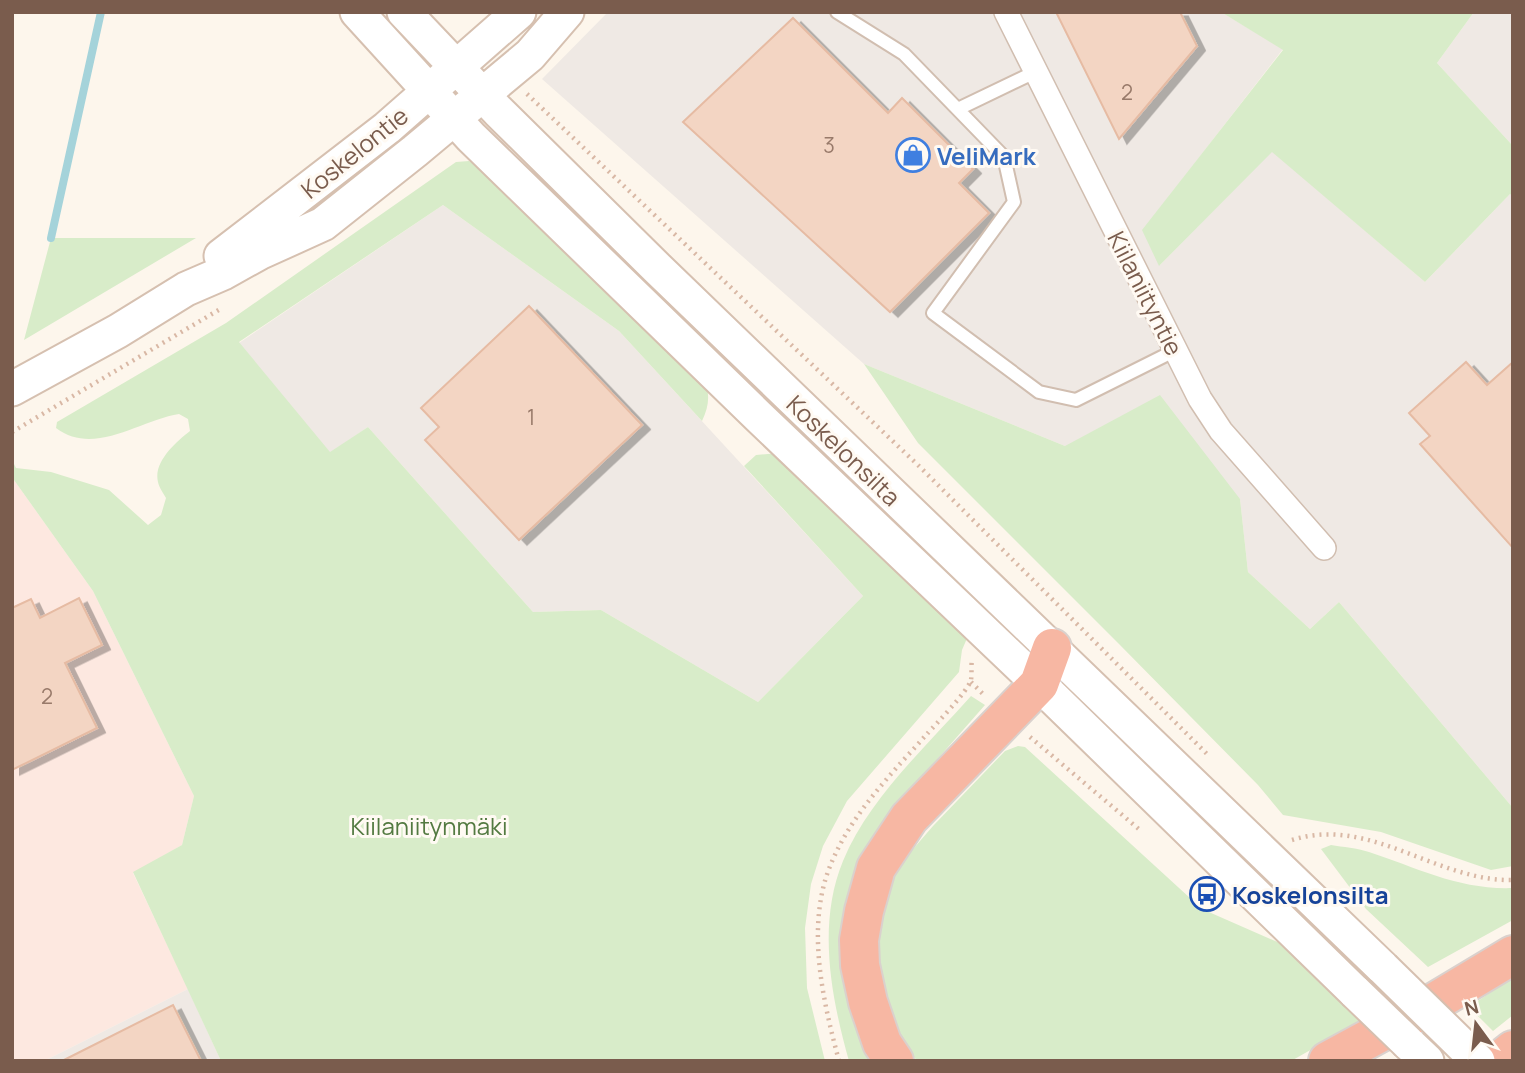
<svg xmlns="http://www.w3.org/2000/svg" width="1525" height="1073" font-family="Manrope,sans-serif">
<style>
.commercial{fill:#fde8e0}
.industrial{fill:#efe9e4}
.green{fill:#d8ecc9}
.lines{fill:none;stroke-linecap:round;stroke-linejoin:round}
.stream{stroke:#a5d3da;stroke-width:8}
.building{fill:#f3d5c3;stroke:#e6bba3;stroke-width:2;filter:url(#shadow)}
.lane-casing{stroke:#d1beb0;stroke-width:16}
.street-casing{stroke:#d1beb0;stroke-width:26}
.secondary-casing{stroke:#d6c0b0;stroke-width:37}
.highway-casing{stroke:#dad1cd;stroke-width:42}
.path{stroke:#d9b8a5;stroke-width:4.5;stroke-dasharray:2 5;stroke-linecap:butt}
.lane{stroke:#fff;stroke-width:12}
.street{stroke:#fff;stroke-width:23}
.secondary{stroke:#fff;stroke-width:33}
.highway{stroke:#f7b7a3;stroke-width:38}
.secondary-bridge-casing{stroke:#d6c0b0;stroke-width:37;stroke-linecap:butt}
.secondary-bridge{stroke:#fff;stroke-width:33}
.labels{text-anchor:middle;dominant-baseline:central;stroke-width:6;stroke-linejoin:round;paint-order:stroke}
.number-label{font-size:21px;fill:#987a6a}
.street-label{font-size:24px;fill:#7a5c4d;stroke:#fffaf3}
.shop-label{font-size:24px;font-weight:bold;fill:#366cbe;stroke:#fffaf3;text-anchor:start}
.park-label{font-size:24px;fill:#537a41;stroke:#fffaf3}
.transit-label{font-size:24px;font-weight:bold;fill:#164399;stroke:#fffaf3;text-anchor:start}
</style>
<defs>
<filter id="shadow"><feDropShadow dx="8" dy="4.5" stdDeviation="0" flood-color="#0004"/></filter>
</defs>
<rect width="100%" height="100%" fill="#fdf6ec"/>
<path class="commercial" d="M 14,480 L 93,591 L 194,796 L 182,845 L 133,873 L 188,989 L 44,1061 L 12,1061 Z"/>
<path class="industrial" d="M 608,12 L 1221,12 L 1283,49 L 1143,230 L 1160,265 L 1272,151 L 1425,282 L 1510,194 L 1513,197 L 1513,808 L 1339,602 L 1310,629 L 1248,572 L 1240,499 L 1065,446 L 864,364 L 542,79 Z
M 1474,12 L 1513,12 L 1513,146 L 1437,63 Z
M 443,205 L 619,331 L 863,596 L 758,702 L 601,610 L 533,612 L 368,427 L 330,453 L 239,343 Z
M 188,989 L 221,1061 L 44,1061 Z"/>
<path class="green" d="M 1221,12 L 1474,12 L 1437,63 L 1513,146 L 1513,197 L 1510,194 L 1425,282 L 1272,152 L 1159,266 L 1142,230 L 1283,50 Z
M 469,161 L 483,170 L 705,380 C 710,396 709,406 702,421 L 619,331 L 443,205 L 239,342 L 330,452 L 368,427 L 533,612 L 601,610 L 758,702 L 863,596 L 744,466 L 756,455 L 780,453 L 968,636 L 962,650 L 959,672 L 847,801 L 823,846 L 811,884 L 805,928 L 807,988 L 825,1061 L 221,1061 L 133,872 L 182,845 L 194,796 L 93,591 L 14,480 L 12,481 L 12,460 L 16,468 L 51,472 L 109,490 L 148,525 L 161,515 L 166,498 C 163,493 159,487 158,482 C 153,462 176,442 190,431 L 188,419 L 179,414 C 140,420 94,457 56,428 L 57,422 L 226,323 L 456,162 Z
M 51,238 L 196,238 L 24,340 Z
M 864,364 L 1065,446 L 1160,395 L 1240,499 L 1248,572 L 1310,629 L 1339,602 L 1513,808 L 1513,866 L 1491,870 L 1381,832 L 1283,815 L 1258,785 L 1119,644 L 918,443 Z
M 971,696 L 985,705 L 898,804 L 876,834 L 873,1061 L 849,1061 C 831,997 817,924 843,861 C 869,798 926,747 971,696 Z
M 1018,746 L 1025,747 L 1202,909 L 1282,944 L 1360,1022 L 1291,1061 L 917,1061 L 892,1027 L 878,979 L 878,926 L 891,879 L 907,856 L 933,826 L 1005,751 Z
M 1331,845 C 1343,847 1357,848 1369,852 C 1418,868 1459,890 1513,888 L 1513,920 L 1428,967 L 1366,909 L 1321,849 Z
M 1513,977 L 1513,1015 L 1493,1031 L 1469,1007 Z"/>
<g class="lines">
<path class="stream" d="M 51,238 L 101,12"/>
</g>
<path class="building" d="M 1056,12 L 1180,12 L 1197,46 L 1119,139 Z
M 793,18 L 888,113 L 902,98 L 973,169 L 959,183 L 989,213 L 890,312 L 683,122 Z
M 529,306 L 642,425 L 519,540 L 425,440 L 439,427 L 421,408 Z
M 1466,362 L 1487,385 L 1513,362 L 1513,548 L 1420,444 L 1430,436 L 1409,413 Z
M 79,598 L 102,645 L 65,663 L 97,728 L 12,770 L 12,608 L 31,599 L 40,618 Z
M 173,1005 L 201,1061 L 62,1061 Z"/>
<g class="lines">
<g class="lane-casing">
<path id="lane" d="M 837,12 L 904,54 L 1004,157 L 1014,202 L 933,313 L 1039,392 L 1076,400 L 1174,351
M 958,109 L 1035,72"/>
</g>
<g class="street-casing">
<path id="street" d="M 1006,12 L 1200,399 L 1221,431 L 1324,548"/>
</g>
<g class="secondary-casing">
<path id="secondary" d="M 357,12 L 471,137 L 758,416 L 1039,684 L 1355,992
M 404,12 L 498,111 L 657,268 L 1383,968
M 221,256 L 387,128 L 519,12
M 12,389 L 118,331 L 186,289 L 223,273 L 259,253 L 323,224 L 415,151 L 530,55 L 567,12
M 1408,1043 L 1427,1061"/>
</g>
<g class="highway-casing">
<path id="highway" d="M 894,1061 L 882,1043 L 868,1002 L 860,965 L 859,940 L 864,911 L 876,868 L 909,818 L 1039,684 L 1052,648
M 1328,1061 L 1418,1012 L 1513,955
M 1499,1061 L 1513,1050"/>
</g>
<path class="path" d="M 527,94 L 920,467 L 1209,756
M 12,432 L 222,308
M 971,682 L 985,696
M 1030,737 L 1140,830
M 1292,840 C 1370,815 1437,882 1513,880
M 839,1061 C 822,997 804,920 834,857 C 855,810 894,771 927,734 C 936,724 968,691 971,680 C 972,674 971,665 972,659"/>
<use href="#lane" class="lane"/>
<use href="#street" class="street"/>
<use href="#secondary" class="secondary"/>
<use href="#highway" class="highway"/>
<g class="secondary-bridge-casing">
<path id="secondary-bridge" d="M 1383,968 L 1478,1061
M 1355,992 L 1408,1043"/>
</g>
<use href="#secondary-bridge" class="secondary-bridge"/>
</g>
<defs>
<g id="shop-ring" transform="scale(1.75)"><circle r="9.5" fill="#fffaf3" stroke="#3f7fe0" stroke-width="1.5"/><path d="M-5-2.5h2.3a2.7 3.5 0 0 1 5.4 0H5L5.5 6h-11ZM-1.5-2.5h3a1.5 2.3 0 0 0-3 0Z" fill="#3f7fe0"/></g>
<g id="bus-ring" transform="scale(1.75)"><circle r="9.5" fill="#fffaf3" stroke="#1a4fb4" stroke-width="1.5"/><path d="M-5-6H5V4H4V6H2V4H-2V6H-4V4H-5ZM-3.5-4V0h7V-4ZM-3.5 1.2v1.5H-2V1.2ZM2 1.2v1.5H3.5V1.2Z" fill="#1a4fb4"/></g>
</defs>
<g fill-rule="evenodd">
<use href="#shop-ring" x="913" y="155"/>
<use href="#bus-ring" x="1207" y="894"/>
</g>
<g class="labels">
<g class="number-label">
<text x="1127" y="92">2</text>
<text x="829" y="145">3</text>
<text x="531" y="417">1</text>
<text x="47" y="696">2</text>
</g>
<g class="street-label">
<text transform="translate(354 152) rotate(-39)">Koskelontie</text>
<text transform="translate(1146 293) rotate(63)">Kiilaniityntie</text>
<text transform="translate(844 450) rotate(44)">Koskelonsilta</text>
</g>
<g class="shop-label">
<text x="937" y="155">VeliMark</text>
</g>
<g class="park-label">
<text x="429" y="825">Kiilaniitynmäki</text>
</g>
<g class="transit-label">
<text x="1232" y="894">Koskelonsilta</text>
</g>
</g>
<rect width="1525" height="1073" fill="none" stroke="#7a5c4d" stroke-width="28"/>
<g transform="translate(1476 1024) rotate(345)" stroke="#fffaf3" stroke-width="5" paint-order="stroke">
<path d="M0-5L12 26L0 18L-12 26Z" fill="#7a5c4d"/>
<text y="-10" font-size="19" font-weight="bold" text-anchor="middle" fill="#7a5c4d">N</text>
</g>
</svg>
